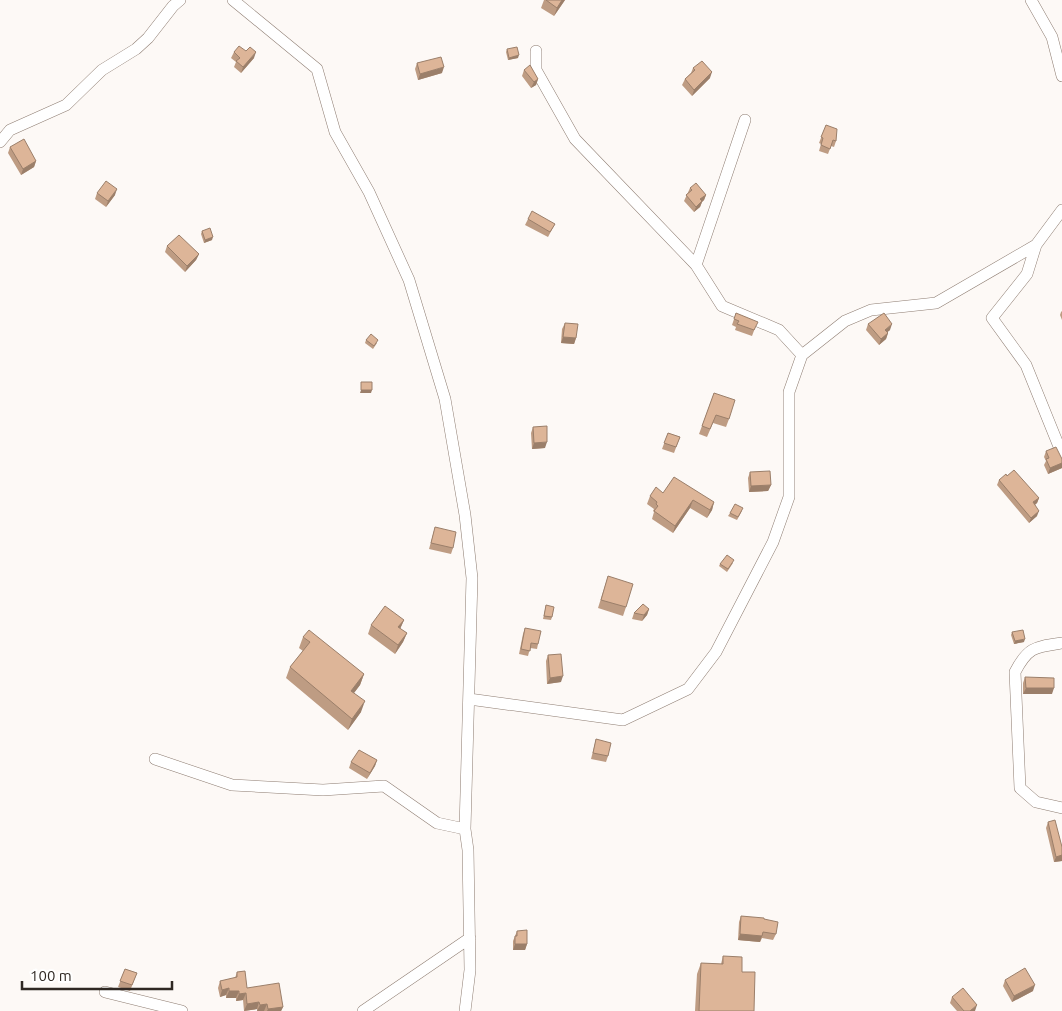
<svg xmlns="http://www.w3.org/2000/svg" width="1062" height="1011" font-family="Ubuntu,sans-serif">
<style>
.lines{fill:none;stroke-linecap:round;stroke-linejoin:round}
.minor-casing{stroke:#8e7d72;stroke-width:12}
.minor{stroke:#fff;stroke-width:11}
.wall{fill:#be9c83}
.shaded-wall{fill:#9b7f6a}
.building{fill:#ddb598;stroke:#9b7f6a}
</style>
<rect width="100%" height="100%" fill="#fdf9f6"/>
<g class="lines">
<g class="minor-casing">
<path id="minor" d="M 233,0 L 317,69 L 335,132 L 369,192 L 409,280 L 445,399 L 465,515 L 472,578 L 465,829 L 468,850 L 470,970 L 465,1011
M 1031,0 L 1052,37 L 1062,76
M 536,51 L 536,70 L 575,139 L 696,265 L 722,306 L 779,330 L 802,355
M 0,142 L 10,130 L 66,105 L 102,70 L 136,49 L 148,38 L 173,6 L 180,0
M 1036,245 L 1062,210
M 696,265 L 745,120
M 1062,643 C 1035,647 1028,647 1015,672 L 1020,788 L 1036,802 L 1062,808
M 469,699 L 623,720 L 688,689 L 716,652 L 773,542 L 789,497 L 789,392 L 802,355 L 845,321 L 871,310 L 936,303 L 1036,245 L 1027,274 L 992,318 L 1026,365 L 1062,454
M 155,759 L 232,785 L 323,790 L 384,786 L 437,823 L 465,829
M 105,992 L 182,1011
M 363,1011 L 470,938"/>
</g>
<use href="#minor" class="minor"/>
</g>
<path class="wall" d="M 544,0 L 565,0 L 554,16 L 541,8 Z
M 507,49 L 518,58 L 508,60 L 506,52 Z
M 234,52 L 254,58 L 241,73 L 234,67 L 236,62 L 231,58 Z
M 417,63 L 442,73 L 418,80 L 415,69 Z
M 693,68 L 710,78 L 692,96 L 682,85 L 685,79 L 691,73 Z
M 524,70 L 538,79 L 536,85 L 531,88 L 522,76 Z
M 826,125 L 836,141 L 834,147 L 831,146 L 828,154 L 819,151 L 821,144 L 819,143 Z
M 10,147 L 36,161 L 34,167 L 21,175 L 8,153 Z
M 690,188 L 706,195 L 704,200 L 702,202 L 700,207 L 694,212 L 684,201 Z
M 97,193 L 115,195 L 106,207 L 95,199 Z
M 528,219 L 555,224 L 548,237 L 525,225 Z
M 202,231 L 212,240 L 204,243 L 201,234 Z
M 167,246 L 199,254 L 196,260 L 185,272 L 165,252 Z
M 1062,311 L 1062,320 L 1060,315 L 1061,312 Z
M 736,313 L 755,328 L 752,336 L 735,330 L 736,327 L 732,325 Z
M 565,323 L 576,338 L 574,344 L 561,343 L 562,329 Z
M 868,324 L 890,330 L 887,332 L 888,333 L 886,339 L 879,345 L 866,330 Z
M 366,340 L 377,343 L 373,349 L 365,343 Z
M 714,393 L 729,419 L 726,427 L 713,423 L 707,437 L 699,434 Z
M 533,427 L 545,448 L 532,449 L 531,433 Z
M 668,433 L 680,437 L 674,453 L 662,449 Z
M 1046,451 L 1062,459 L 1062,468 L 1048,474 L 1044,465 L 1046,461 L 1044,457 Z
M 750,472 L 771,485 L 768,491 L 749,492 L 748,478 Z
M 1007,476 L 1039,498 L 1037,503 L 1035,505 L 1037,516 L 1029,523 L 997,485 L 999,480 Z
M 663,493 L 714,502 L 712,510 L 707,518 L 690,508 L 673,533 L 652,519 L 654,512 L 653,511 L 654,509 L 647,504 L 650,496 Z
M 742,511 L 737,520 L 728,516 L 730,513 Z
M 435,527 L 453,548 L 451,554 L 429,549 Z
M 733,563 L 727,572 L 719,566 L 720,564 Z
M 608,576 L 626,607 L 623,616 L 598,608 Z
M 546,605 L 552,617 L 551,620 L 543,619 Z
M 649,609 L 647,615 L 642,621 L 632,619 L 634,613 Z
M 404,620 L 400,629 L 407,633 L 403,642 L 395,654 L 368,634 L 371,625 Z
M 525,628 L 538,644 L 537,649 L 530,648 L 528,656 L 519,654 L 523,634 Z
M 1012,632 L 1024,642 L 1014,644 L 1011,635 Z
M 303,637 L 364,674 L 360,685 L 354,693 L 361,712 L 348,730 L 286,678 L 290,667 L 303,651 L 299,648 Z
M 548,655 L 561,682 L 547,684 L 546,661 Z
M 1025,677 L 1052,694 L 1023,694 L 1023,683 Z
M 596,739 L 608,756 L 606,762 L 591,759 Z
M 377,760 L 375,766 L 367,779 L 349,768 L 351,762 Z
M 1048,822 L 1062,847 L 1062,861 L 1054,862 L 1046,828 Z
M 741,916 L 764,919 L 776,934 L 773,940 L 762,938 L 760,942 L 738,940 L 739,922 Z
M 517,931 L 527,944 L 525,950 L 513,950 L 513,941 Z
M 723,956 L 742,972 L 754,1011 L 695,1011 L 697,974 L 701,963 L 721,964 Z
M 125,969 L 137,973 L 130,991 L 118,987 Z
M 237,972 L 247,988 L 283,1007 L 281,1011 L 257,1011 L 257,1009 L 244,1011 L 243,1000 L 236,1001 L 236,998 L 226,998 L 226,995 L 220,997 L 218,988 L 220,981 L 235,978 Z
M 1005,980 L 1033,991 L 1012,1002 L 1003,986 Z
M 952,997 L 975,1011 L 957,1011 L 950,1003 Z"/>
<path class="shaded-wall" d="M 562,0 L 565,0 L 554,16 L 557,8 Z
M 256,52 L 254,58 L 241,73 L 243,67 Z
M 519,55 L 518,58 L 508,60 L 509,58 Z
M 444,67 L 442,73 L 418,80 L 420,74 Z
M 712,72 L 710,78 L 692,96 L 694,90 Z
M 538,79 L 536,85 L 531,88 L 534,82 Z
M 36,161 L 34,167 L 21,175 L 23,169 Z
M 117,189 L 115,195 L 106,207 L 108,201 Z
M 706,195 L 704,200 L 702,202 L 700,207 L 694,212 L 696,207 L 700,199 Z
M 213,237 L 212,240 L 204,243 L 205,240 Z
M 199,254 L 196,260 L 185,272 L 187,266 Z
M 892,324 L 890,330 L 883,336 L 885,330 Z
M 888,333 L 886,339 L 879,345 L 881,339 Z
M 563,337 L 576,338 L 574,344 L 561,343 Z
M 361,390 L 372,390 L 371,393 L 360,393 Z
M 547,442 L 545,448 L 532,449 L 534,443 Z
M 1062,463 L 1062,468 L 1048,474 L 1050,468 Z
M 771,485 L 768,491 L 749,492 L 751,486 Z
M 1039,498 L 1037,503 L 1031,507 L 1033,502 Z
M 693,500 L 690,508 L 673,533 L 675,526 Z
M 714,502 L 712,510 L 707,518 L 710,510 Z
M 1039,511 L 1037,516 L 1029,523 L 1031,518 Z
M 649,609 L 647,615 L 642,621 L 644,615 Z
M 404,620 L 400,629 L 398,627 Z
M 407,633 L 403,642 L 395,654 L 398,645 Z
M 1025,639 L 1024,642 L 1014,644 L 1015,641 Z
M 364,674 L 360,685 L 347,702 L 351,691 Z
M 563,676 L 561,682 L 547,684 L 550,678 Z
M 1026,688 L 1054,688 L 1052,694 L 1023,694 Z
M 365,701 L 361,712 L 348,730 L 352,719 Z
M 377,760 L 375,766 L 367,779 L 370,773 Z
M 1062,855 L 1062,861 L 1054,862 L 1056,857 Z
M 740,934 L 762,936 L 760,942 L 738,940 Z
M 515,944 L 527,944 L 525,950 L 513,950 Z
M 1035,985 L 1033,991 L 1012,1002 L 1014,996 Z
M 229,988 L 226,995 L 220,997 L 222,990 Z
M 229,991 L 239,991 L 236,998 L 226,998 Z
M 246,993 L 243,1000 L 236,1001 L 239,994 Z
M 259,1002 L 257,1009 L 244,1011 L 247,1004 Z
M 267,1004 L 264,1011 L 257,1011 L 260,1005 Z
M 977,1005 L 975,1011 L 970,1011 Z
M 283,1007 L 281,1011 L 267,1011 L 268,1009 Z"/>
<path class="building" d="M 546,0 L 562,0 L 557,8 Z
M 239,46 L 246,51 L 250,47 L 256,52 L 243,67 L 236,61 L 240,58 L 234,52 Z
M 517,47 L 519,55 L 509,58 L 507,49 Z
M 441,57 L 444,67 L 420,74 L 417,63 Z
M 702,61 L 712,72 L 694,90 L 685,79 L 695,70 L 693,68 Z
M 530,65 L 538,79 L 534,82 L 524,70 Z
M 826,125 L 837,129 L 836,141 L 833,140 L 830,149 L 821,145 L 823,138 L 821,137 Z
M 24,139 L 36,161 L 23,169 L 10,147 Z
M 106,181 L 117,189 L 108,201 L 97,193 Z
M 696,183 L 706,195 L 700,199 L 702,201 L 696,207 L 686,195 L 692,190 L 690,188 Z
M 532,211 L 555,224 L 550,232 L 528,219 Z
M 210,228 L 213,237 L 205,240 L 202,231 Z
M 179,235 L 199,254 L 187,266 L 167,246 Z
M 736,313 L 758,322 L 754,330 L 737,324 L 739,321 L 734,319 Z
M 884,313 L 892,324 L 885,330 L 888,333 L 881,339 L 868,324 Z
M 565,323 L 578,324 L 576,338 L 563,337 Z
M 371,334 L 378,340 L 374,346 L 366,340 Z
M 361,382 L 372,382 L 372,390 L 361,390 Z
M 714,393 L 735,400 L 729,419 L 716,415 L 710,429 L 702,426 Z
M 547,426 L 547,442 L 534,443 L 533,427 Z
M 668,433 L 680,437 L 676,447 L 664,443 Z
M 1056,447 L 1062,459 L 1062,463 L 1050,468 L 1046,459 L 1049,458 L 1046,451 Z
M 1014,470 L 1039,498 L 1033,502 L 1039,511 L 1031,518 L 999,480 L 1006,474 L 1007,476 Z
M 770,471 L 771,485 L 751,486 L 750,472 Z
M 674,477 L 714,502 L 710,510 L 693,500 L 675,526 L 654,511 L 658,506 L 656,504 L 657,502 L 650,496 L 656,487 L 663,493 Z
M 735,504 L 743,508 L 738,517 L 730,513 Z
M 435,527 L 456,532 L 453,548 L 431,543 Z
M 727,555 L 734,560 L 728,569 L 720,564 Z
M 608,576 L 633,584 L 626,607 L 601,600 Z
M 643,604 L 649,609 L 644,615 L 634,613 Z
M 546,605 L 554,607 L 552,617 L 544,616 Z
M 385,606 L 404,620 L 398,627 L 407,633 L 398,645 L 371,625 Z
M 525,628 L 541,631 L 538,644 L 531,643 L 530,651 L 521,649 Z
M 309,630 L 364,674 L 351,691 L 365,701 L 352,719 L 290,667 L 310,642 L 303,637 Z
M 1023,630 L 1025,639 L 1015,641 L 1012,632 Z
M 561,654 L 563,676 L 550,678 L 548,655 Z
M 1025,677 L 1054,678 L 1054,688 L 1026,688 Z
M 596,739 L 611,743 L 608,756 L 593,753 Z
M 359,750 L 377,760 L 370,773 L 351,762 Z
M 1055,820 L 1062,847 L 1062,855 L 1056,857 L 1048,822 Z
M 741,916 L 764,918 L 764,919 L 778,922 L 776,934 L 763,932 L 762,936 L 740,934 Z
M 527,930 L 527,944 L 515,944 L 515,936 L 517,936 L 517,931 Z
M 723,956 L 742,957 L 742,972 L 755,972 L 754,1011 L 699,1011 L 701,963 L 723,964 Z
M 1025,968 L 1035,985 L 1014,996 L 1005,980 Z
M 125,969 L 137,973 L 132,985 L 120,981 Z
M 245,971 L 247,988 L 279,983 L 283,1007 L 268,1009 L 267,1004 L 260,1005 L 259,1002 L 247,1004 L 246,993 L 239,994 L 239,991 L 229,991 L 229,988 L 222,990 L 220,981 L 237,977 L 237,972 Z
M 963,988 L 977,1005 L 970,1011 L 964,1011 L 952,997 Z"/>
<path d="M22 981v8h150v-8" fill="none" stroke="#2f2823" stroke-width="2.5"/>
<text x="30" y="981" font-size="15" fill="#2f2823" stroke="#ffffff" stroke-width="4" paint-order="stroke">100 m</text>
</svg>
